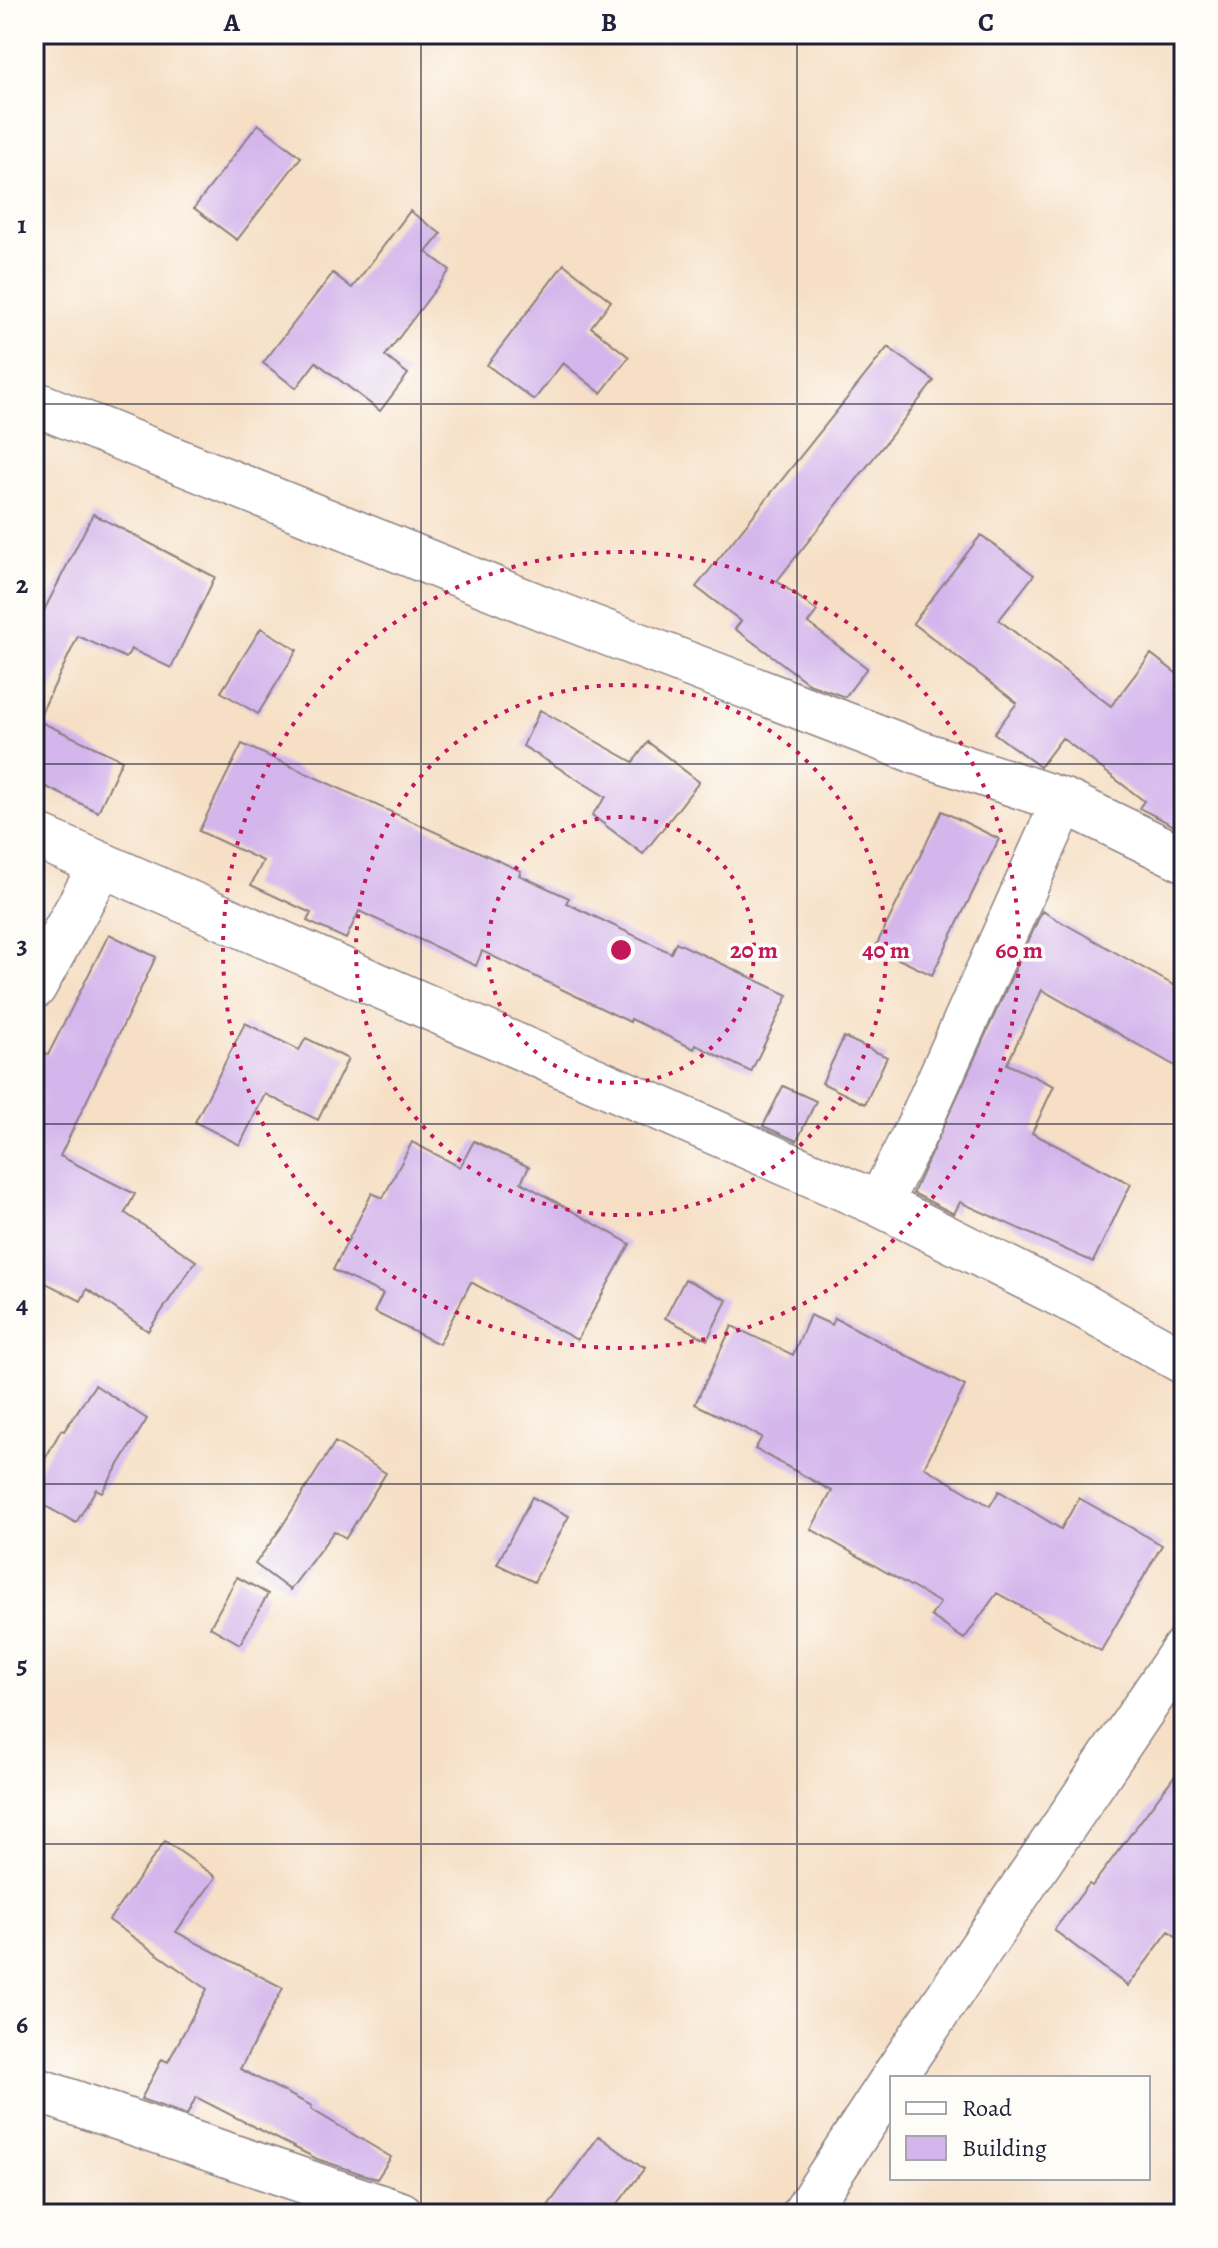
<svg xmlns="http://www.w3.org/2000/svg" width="1218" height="2248" font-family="Alegreya,serif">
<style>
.building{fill:#d4b6ec}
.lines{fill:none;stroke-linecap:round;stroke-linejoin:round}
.minor-casing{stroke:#8c8080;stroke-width:47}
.minor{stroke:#fff;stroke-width:44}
.grid{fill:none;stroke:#22223b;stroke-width:2;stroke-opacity:0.55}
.ring{fill:none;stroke:#c2185b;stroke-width:4;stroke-dasharray:4 8}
.centre{fill:#c2185b;stroke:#fdfcf7;stroke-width:4}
.ring-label{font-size:24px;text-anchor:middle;font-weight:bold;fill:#c2185b;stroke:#fdfcf7;stroke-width:7;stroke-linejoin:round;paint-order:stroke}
.neatline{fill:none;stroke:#22223b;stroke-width:3}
.grid-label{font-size:26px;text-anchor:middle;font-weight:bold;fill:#22223b}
</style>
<rect width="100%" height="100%" fill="#fdfcf7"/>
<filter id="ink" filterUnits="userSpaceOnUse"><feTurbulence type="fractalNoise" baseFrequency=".0125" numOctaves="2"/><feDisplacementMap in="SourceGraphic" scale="16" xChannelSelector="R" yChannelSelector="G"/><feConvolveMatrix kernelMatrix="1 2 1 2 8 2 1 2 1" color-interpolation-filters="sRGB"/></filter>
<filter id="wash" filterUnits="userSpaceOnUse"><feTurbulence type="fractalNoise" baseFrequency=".006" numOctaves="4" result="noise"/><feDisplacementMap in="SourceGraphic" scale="32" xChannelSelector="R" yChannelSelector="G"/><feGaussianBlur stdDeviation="1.8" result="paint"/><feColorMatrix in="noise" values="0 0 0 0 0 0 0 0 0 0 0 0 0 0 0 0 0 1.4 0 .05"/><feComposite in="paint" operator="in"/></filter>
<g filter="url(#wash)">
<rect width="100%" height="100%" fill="#f6dfc5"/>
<g id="blocks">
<path class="building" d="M 258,124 L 301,157 L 237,240 L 194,208 Z
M 410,211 L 441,234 L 426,252 L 450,270 L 385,356 L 408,374 L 380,411 L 316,362 L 296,388 L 263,363 L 333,273 L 352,288 Z
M 564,264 L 611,301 L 591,327 L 629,357 L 601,393 L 563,363 L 534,400 L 487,365 Z
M 888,347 L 934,381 L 777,581 L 817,611 L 808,623 L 867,668 L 845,697 L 809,684 L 779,661 L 735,629 L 741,621 L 696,587 Z
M 93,514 L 215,577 L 171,668 L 131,649 L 126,658 L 78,636 L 34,728 L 34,630 Z
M 981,535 L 1034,575 L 999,620 L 1111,706 L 1151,654 L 1184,679 L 1184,831 L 1139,808 L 1144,801 L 1062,738 L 1040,767 L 994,733 L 1017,703 L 913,623 Z
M 261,628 L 297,650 L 258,714 L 221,692 Z
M 540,710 L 633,762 L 648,742 L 699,782 L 643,854 L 592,815 L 606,797 L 523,746 Z
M 43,723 L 122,760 L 98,812 L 34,781 L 34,741 Z
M 242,744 L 521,871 L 519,875 L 569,898 L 566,903 L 671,953 L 676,942 L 788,995 L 751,1072 L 696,1045 L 694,1049 L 631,1019 L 630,1022 L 482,951 L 476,966 L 359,911 L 346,939 L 307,921 L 311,913 L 251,885 L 263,861 L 199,831 Z
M 942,811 L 999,839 L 932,975 L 875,948 Z
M 1042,911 L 1184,991 L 1184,1071 L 1042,990 L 1007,1064 L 1054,1086 L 1032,1133 L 1131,1184 L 1093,1262 L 960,1202 L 954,1214 L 913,1193 Z
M 109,934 L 156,957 L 60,1156 L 135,1194 L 125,1213 L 196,1261 L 148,1331 L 87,1289 L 81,1301 L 34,1277 L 34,1048 L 48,1055 Z
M 245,1023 L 299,1050 L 306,1038 L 348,1059 L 318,1120 L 265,1094 L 240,1145 L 195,1122 Z
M 844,1037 L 887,1057 L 865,1104 L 822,1083 Z
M 783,1086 L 816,1101 L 797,1141 L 763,1126 Z
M 474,1141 L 529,1167 L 521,1182 L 630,1244 L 577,1340 L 471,1282 L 439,1344 L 374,1312 L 383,1294 L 333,1270 L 372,1193 L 383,1198 L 412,1142 L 460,1167 Z
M 685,1279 L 727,1300 L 707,1340 L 665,1318 Z
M 810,1315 L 832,1325 L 835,1318 L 965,1386 L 924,1467 L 990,1506 L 999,1491 L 1061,1529 L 1079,1498 L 1162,1545 L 1101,1651 L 997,1593 L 964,1639 L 931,1616 L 940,1603 L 811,1529 L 832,1491 L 755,1449 L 762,1437 L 695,1404 L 732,1326 L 793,1355 Z
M 95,1385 L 147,1419 L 102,1492 L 96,1489 L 76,1523 L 34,1500 L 34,1479 L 61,1430 L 64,1431 Z
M 335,1442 L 386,1473 L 346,1538 L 334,1531 L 290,1590 L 255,1564 L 281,1528 Z
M 532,1497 L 569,1516 L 534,1582 L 497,1564 Z
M 237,1577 L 268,1594 L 240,1644 L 210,1627 Z
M 1184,1763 L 1184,1943 L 1169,1931 L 1128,1986 L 1054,1930 L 1089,1884 L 1092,1886 Z
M 165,1841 L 216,1877 L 176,1932 L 283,1988 L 240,2069 L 312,2106 L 311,2109 L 391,2157 L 377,2179 L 317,2159 L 196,2097 L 187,2115 L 141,2099 L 162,2059 L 168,2062 L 207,1989 L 109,1920 Z
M 599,2136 L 644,2169 L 610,2214 L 542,2214 Z"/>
</g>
</g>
<g filter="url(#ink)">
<use href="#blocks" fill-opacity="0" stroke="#8c8080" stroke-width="2"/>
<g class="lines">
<g class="minor-casing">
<path id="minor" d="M 34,403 L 547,610 L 920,753 L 1064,801 L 1184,859
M 34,835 L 879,1204 L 1085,1307 L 1184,1362
M 34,987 L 101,866
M 879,1204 L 918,1127 L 1064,801
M 893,2078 L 1184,1649
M 34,2089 L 401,2214
M 804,2214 L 892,2080"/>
</g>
<use href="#minor" class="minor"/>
</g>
</g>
<path class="grid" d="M 421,34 L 421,2214M 797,34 L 797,2214M 34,404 L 1184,404M 34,764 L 1184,764M 34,1124 L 1184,1124M 34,1484 L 1184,1484M 34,1844 L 1184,1844"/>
<g class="ring">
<circle cx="621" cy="950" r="133"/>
<circle cx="621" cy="950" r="265"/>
<circle cx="621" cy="950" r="398"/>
</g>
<circle cx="621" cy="950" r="12" class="centre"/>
<g class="ring-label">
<text x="754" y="958">20 m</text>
<text x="886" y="958">40 m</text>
<text x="1019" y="958">60 m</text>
</g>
<rect width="1218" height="2248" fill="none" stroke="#fdfcf7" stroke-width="88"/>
<rect x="890" y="2076" width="260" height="104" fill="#fdfcf7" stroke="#a5a5ac" stroke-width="2"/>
<rect x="906" y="2102" width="40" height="12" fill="#ffffff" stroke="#a5a5ac" stroke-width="2"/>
<text x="962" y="2116" font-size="24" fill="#22223b">Road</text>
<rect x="906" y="2136" width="40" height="24" fill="#d4b6ec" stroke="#a5a5ac" stroke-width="2"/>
<text x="962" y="2156" font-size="24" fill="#22223b">Building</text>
<rect x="44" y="44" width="1130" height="2160" class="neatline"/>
<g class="grid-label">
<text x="232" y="31">A</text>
<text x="609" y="31">B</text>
<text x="986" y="31">C</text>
<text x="22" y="233">1</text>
<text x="22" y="593">2</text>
<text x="22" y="953">3</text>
<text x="22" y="1313">4</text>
<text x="22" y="1673">5</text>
<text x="22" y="2033">6</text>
</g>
</svg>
